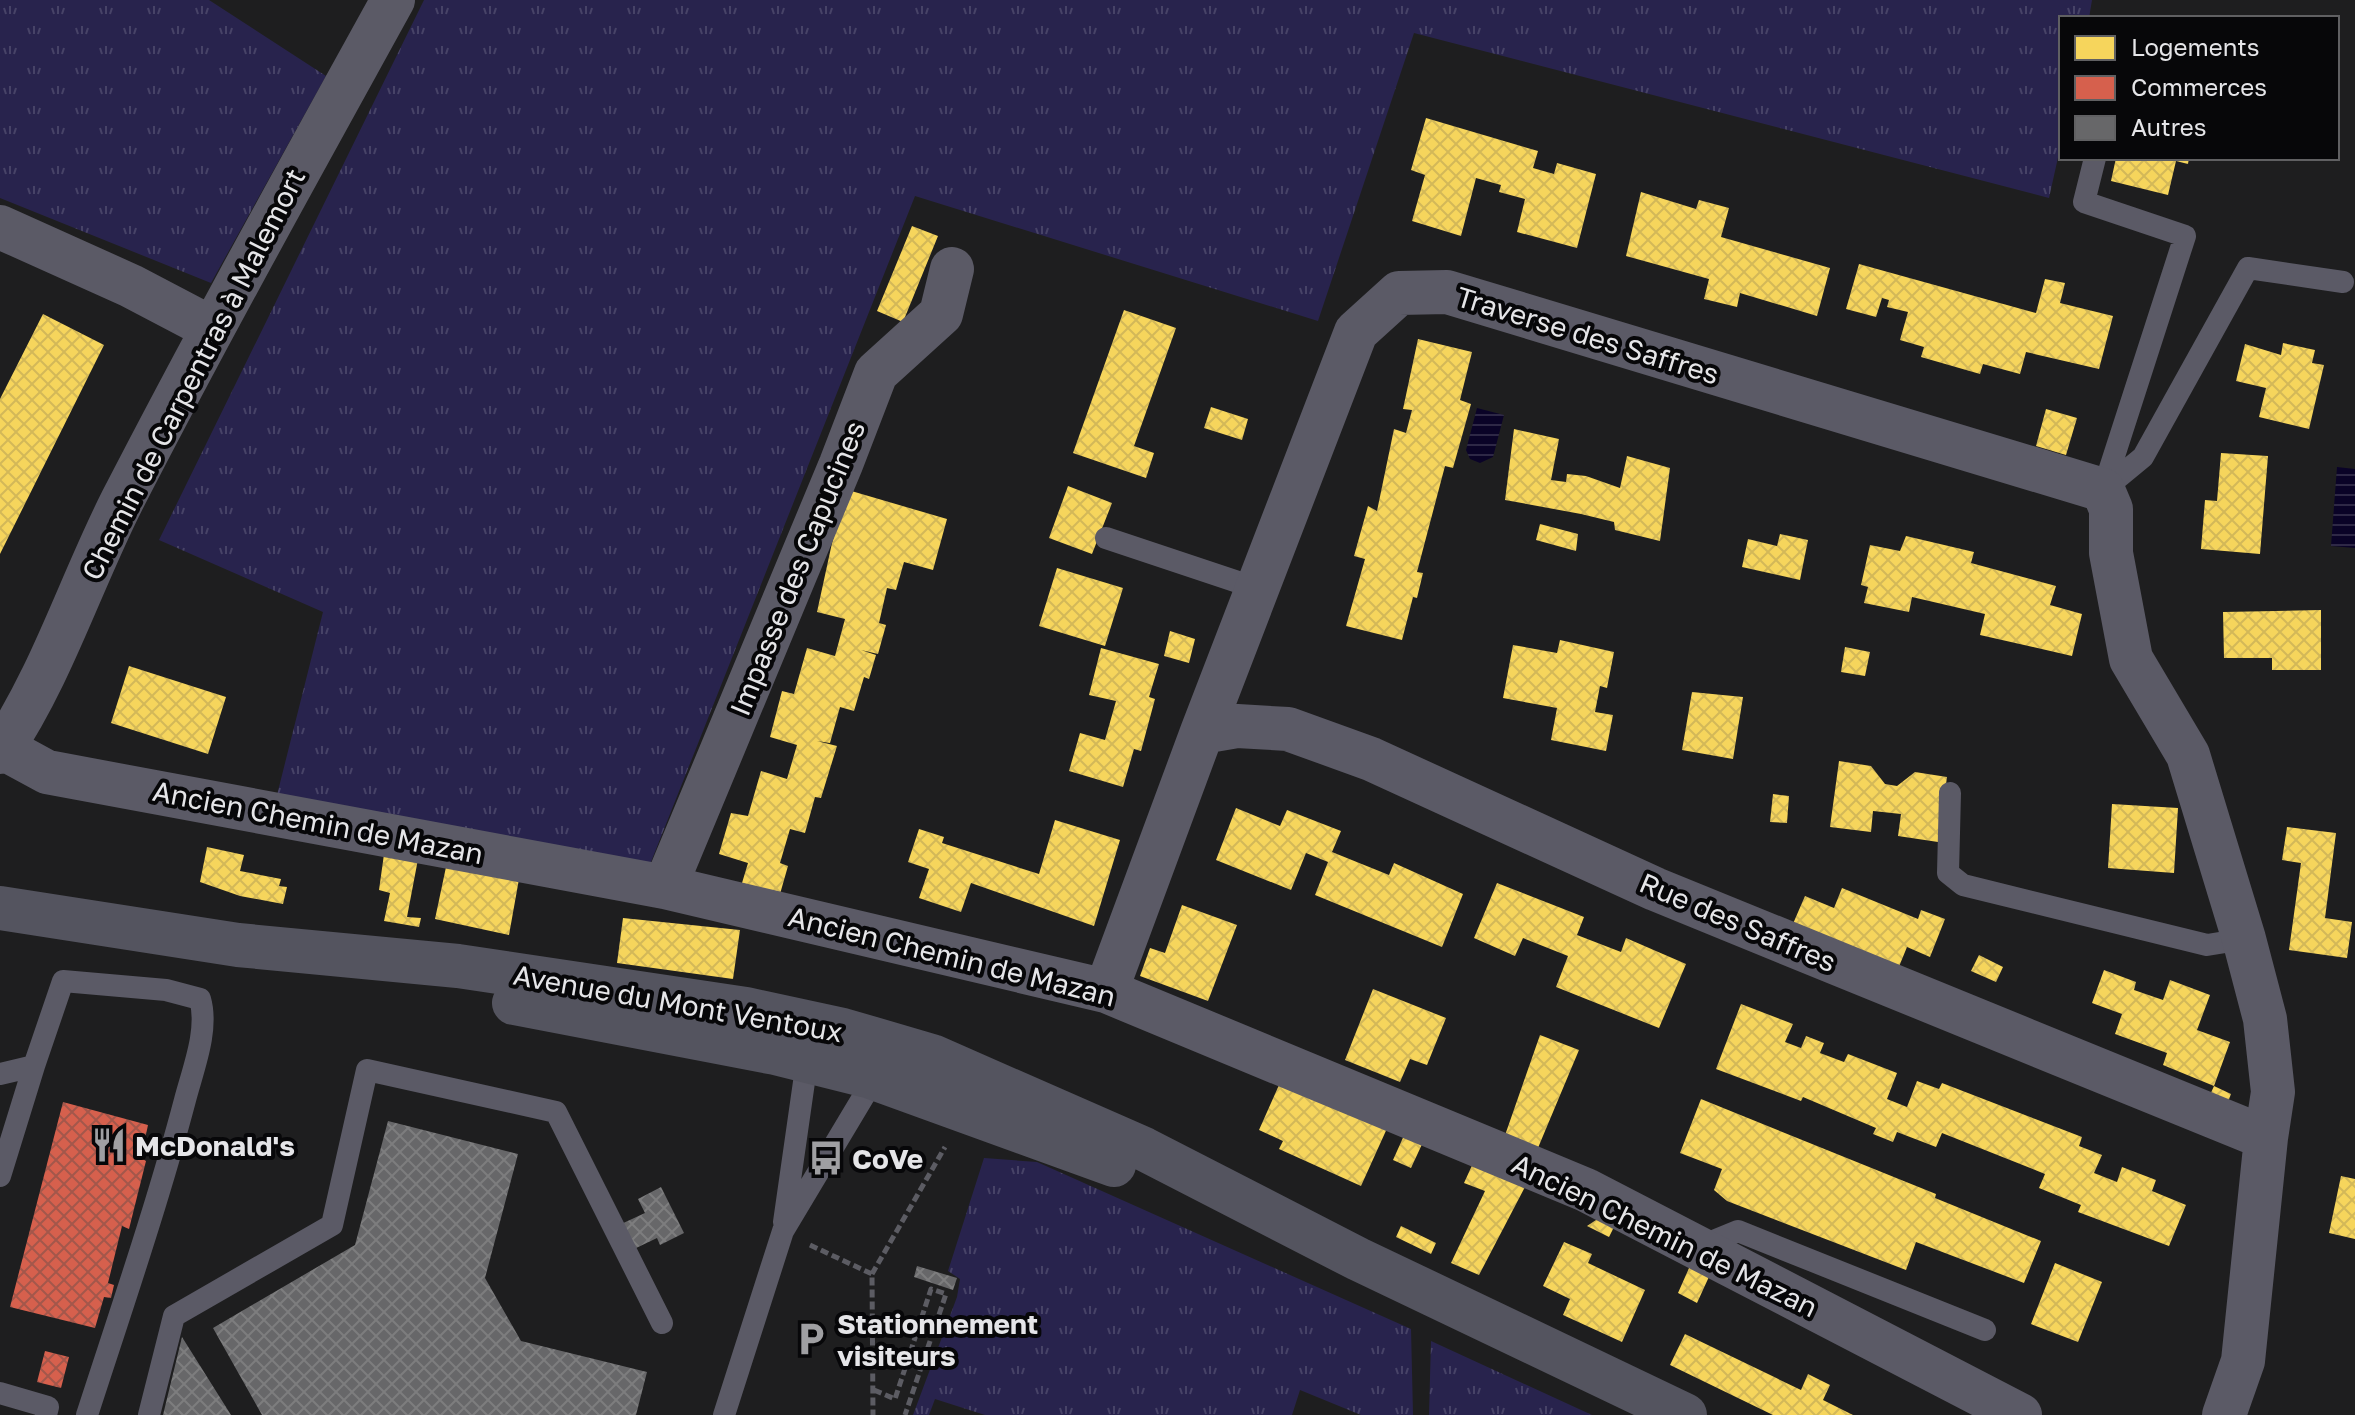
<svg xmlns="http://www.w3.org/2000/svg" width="2355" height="1415" font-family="'Golos Text',sans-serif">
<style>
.grass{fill:url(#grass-tufts)}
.water{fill:url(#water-rules)}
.homes{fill:url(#homes-cross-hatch)}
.shops{fill:url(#shops-cross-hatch)}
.building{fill:url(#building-cross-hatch)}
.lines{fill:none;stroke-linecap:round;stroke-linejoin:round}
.path{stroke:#5c5c63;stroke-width:5;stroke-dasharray:8 4;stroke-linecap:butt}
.service{stroke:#5b5a66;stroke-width:22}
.minor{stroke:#5b5a66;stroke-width:44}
.secondary{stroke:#54545f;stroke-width:44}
.labels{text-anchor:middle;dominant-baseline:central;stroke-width:8;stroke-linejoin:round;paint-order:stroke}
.street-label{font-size:28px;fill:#e5e5e8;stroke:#070709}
.poi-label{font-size:28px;font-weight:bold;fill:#e5e5e8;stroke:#070709;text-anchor:start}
</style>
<defs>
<pattern id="grass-tufts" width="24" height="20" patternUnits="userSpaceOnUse" patternTransform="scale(2)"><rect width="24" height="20" fill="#28234d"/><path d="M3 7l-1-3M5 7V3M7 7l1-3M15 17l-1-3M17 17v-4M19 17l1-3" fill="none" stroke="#474367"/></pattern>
<pattern id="water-rules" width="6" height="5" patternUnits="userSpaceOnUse" patternTransform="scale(2)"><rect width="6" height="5" fill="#0a0327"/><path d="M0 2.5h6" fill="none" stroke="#2e2846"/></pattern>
<pattern id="homes-cross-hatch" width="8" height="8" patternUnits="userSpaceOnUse" patternTransform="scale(2)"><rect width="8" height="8" fill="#f6d55c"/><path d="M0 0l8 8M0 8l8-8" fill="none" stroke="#d3b858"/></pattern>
<pattern id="shops-cross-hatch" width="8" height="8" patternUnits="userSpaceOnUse" patternTransform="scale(2)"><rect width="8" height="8" fill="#d6604d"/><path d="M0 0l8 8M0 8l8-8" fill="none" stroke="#a3574b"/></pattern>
<pattern id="building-cross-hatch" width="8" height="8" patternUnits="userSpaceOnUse" patternTransform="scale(2)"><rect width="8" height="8" fill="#676769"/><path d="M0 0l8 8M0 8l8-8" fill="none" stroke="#7d7d7e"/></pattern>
</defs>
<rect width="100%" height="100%" fill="#1e1e1f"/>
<path class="grass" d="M 0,0 L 209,0 L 326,76 L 211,283 L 0,198 Z
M 424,0 L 2092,0 L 2089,18 L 2061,18 L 2061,144 L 2049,198 L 1414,33 L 1318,321 L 915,196 L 649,867 L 276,799 L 323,612 L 159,540 Z
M 984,1158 L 1037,1162 L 1411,1329 L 1413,1415 L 1361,1415 L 1300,1390 L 1292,1415 L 985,1415 L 935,1399 L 929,1415 L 913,1415 L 957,1297 L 960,1279 L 948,1271 Z
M 1431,1341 L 1592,1415 L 1429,1415 Z"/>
<path class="water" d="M 1477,408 L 1504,415 L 1493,457 L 1480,463 L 1470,459 L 1466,450 Z
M 2337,467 L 2355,469 L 2355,548 L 2331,546 Z"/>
<path class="homes" d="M 1426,118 L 1538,151 L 1533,168 L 1554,174 L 1557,163 L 1596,174 L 1577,248 L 1517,232 L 1525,199 L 1499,192 L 1501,185 L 1476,178 L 1461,236 L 1412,221 L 1425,175 L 1411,170 Z
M 2116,158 L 2189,158 L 2188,164 L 2176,161 L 2168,195 L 2111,181 Z
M 1641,192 L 1696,209 L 1699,200 L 1729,208 L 1721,237 L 1830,268 L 1817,316 L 1740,293 L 1737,307 L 1704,299 L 1709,279 L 1626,256 Z
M 912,226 L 938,236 L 903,322 L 877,311 Z
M 1859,264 L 2036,313 L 2045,279 L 2065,283 L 2060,303 L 2113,316 L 2099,369 L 2026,352 L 2020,374 L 1983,364 L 1980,374 L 1921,357 L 1924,347 L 1900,340 L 1908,312 L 1887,307 L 1889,300 L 1882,298 L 1876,317 L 1846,309 Z
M 1124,310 L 1176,328 L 1134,446 L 1154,453 L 1146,478 L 1073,453 Z
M 43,314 L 104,345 L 0,554 L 0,399 Z
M 1418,339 L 1472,352 L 1460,400 L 1471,404 L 1453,468 L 1445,466 L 1417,572 L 1423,573 L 1417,598 L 1413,597 L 1402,640 L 1346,626 L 1365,559 L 1354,556 L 1368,506 L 1377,511 L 1394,429 L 1406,433 L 1412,410 L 1403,409 Z
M 2283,343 L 2315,350 L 2312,363 L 2324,365 L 2309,429 L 2259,417 L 2266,388 L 2236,381 L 2245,344 L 2281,355 Z
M 1211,407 L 1248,419 L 1242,440 L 1204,428 Z
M 2046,409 L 2077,418 L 2066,455 L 2036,446 Z
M 1514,429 L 1559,439 L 1551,480 L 1566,482 L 1567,474 L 1586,476 L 1620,488 L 1627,456 L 1670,468 L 1660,541 L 1615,530 L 1614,522 L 1581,514 L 1505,500 Z
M 2221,453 L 2268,456 L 2260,554 L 2201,549 L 2205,500 L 2217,501 Z
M 1068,486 L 1112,503 L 1092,554 L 1049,538 Z
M 848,490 L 947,519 L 933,570 L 904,562 L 896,590 L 887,588 L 879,623 L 886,625 L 878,654 L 861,650 L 876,655 L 869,679 L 864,677 L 854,711 L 840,707 L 830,743 L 817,741 L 837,746 L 821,798 L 815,797 L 805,833 L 790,829 L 780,863 L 788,866 L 780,894 L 742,883 L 748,863 L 719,854 L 731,813 L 748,816 L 761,771 L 787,779 L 797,745 L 770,737 L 782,691 L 794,694 L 807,648 L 835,656 L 845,619 L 817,612 L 832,543 Z
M 1540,524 L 1578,534 L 1576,551 L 1536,540 Z
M 1780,534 L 1808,540 L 1800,580 L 1742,567 L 1748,539 L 1777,546 Z
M 1906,536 L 1974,552 L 1971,563 L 2056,586 L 2050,605 L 2082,614 L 2072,656 L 1980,635 L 1985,614 L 1912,597 L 1909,612 L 1864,603 L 1868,587 L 1861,585 L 1870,545 L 1900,551 Z
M 1057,568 L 1123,588 L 1105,646 L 1039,626 Z
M 2321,610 L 2321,670 L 2272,670 L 2272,658 L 2224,658 L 2223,612 Z
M 1170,631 L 1195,639 L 1189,663 L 1164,656 Z
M 1560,640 L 1614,652 L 1607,688 L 1600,686 L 1595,712 L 1613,715 L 1606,751 L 1551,740 L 1557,708 L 1503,698 L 1513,645 L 1557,653 Z
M 1845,647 L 1870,652 L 1865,676 L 1841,672 Z
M 1101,648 L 1159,664 L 1149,697 L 1155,699 L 1141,751 L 1134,749 L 1123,787 L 1069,771 L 1080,733 L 1105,740 L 1116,701 L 1089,695 Z
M 129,666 L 226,697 L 208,754 L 111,723 Z
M 1692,692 L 1743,697 L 1733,759 L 1682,750 Z
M 1839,761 L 1871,766 L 1885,784 L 1897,786 L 1915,772 L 1947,777 L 1938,842 L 1898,836 L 1901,814 L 1873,811 L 1871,832 L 1830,827 Z
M 1773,794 L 1789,796 L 1787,823 L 1770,822 Z
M 2112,804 L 2178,808 L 2174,873 L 2108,868 Z
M 1236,808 L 1280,826 L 1287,810 L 1341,831 L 1332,852 L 1389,875 L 1394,863 L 1463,894 L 1442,947 L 1315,895 L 1328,862 L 1306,853 L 1291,890 L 1216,860 Z
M 1055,820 L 1120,840 L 1094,926 L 971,883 L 961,912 L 919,898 L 929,869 L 908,862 L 919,829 L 944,837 L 942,843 L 1039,874 Z
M 2287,827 L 2336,833 L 2325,918 L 2352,922 L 2347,958 L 2289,950 L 2301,863 L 2282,860 Z
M 207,847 L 244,855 L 240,871 L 281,879 L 279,886 L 287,887 L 283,904 L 240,896 L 200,882 Z
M 385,847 L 419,854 L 407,917 L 421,918 L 419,927 L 384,921 L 390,893 L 379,890 Z
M 446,867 L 519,879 L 509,935 L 435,919 Z
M 1497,883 L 1584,917 L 1577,935 L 1621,952 L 1626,938 L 1686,964 L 1659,1028 L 1556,987 L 1568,956 L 1523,938 L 1515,956 L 1474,938 Z
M 1842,888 L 1918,919 L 1921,910 L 1945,919 L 1930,957 L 1907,947 L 1898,969 L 1792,926 L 1805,896 L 1834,908 Z
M 1182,905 L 1237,925 L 1208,1001 L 1140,976 L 1150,948 L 1165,953 Z
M 623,918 L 740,930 L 733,979 L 617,963 Z
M 1979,955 L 2003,967 L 1996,982 L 1971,971 Z
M 2104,970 L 2136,982 L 2134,990 L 2163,1000 L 2170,980 L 2210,995 L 2197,1030 L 2230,1042 L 2214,1086 L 2231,1094 L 2228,1102 L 2210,1095 L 2214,1086 L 2163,1065 L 2167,1053 L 2115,1034 L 2122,1014 L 2092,1003 Z
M 1373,989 L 1446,1018 L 1427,1065 L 1410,1059 L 1400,1082 L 1345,1060 Z
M 1741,1004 L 1793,1024 L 1785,1042 L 1801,1048 L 1806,1036 L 1824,1043 L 1820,1053 L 1844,1062 L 1848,1054 L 1897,1073 L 1887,1099 L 1907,1107 L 1917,1081 L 1939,1089 L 1942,1083 L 2082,1137 L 2079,1146 L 2102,1155 L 2094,1173 L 2117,1182 L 2122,1167 L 2156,1180 L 2152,1191 L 2186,1205 L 2169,1246 L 2078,1212 L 2081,1205 L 2039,1188 L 2045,1174 L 1942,1133 L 1936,1147 L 1897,1132 L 1893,1142 L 1873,1134 L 1876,1128 L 1803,1097 L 1801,1101 L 1716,1069 Z
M 1540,1035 L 1579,1050 L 1535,1155 L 1503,1141 Z
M 1283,1076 L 1389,1124 L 1361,1186 L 1279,1149 L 1283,1141 L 1259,1130 Z
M 1701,1099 L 1936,1194 L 1935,1198 L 2041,1241 L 2024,1283 L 1916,1242 L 1906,1270 L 1727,1201 L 1714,1190 L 1722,1169 L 1680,1153 Z
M 1406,1131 L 1424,1140 L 1411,1168 L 1393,1160 Z
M 1474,1161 L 1526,1185 L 1479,1275 L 1451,1263 L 1485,1191 L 1464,1183 Z
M 2341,1176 L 2355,1179 L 2355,1239 L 2329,1233 Z
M 1602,1216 L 1616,1223 L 1609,1237 L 1587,1226 Z
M 1401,1226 L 1436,1243 L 1431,1254 L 1396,1237 Z
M 1564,1242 L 1592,1254 L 1588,1263 L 1645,1290 L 1622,1342 L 1563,1315 L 1570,1299 L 1543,1286 Z
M 1693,1259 L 1713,1268 L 1697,1303 L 1678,1293 Z
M 2055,1263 L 2102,1282 L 2078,1342 L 2031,1324 Z
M 1685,1334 L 1801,1390 L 1808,1374 L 1830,1385 L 1823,1400 L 1853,1415 L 1773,1415 L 1670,1365 Z"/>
<path class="shops" d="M 63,1102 L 148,1125 L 141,1158 L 146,1161 L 129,1229 L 122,1226 L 108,1283 L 114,1285 L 111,1298 L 104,1297 L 95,1328 L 10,1307 Z
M 45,1351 L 69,1357 L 61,1388 L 37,1382 Z"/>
<path class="building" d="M 388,1121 L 518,1154 L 485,1278 L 521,1341 L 647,1372 L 636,1415 L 262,1415 L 213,1328 L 355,1245 Z
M 661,1187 L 684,1233 L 660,1245 L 657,1238 L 632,1250 L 619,1225 L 645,1213 L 638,1199 Z
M 917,1266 L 957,1278 L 953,1290 L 914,1277 Z
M 182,1337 L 231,1415 L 163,1415 Z"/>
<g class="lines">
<path class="path" d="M 810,1245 L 872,1274 L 873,1415
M 872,1274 L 945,1147
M 874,1390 L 895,1399 L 931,1289 L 946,1294 L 905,1415"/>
<path class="service" d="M 2095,158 L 2084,202 L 2185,236 L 2103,490
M 2103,490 L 2143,457 L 2248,268 L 2343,282
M 1106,538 L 1256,588
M 1950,793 L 1948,873 L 1963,885 L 2207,945 L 2244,939
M 34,1066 L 63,981 L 166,990 L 200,999 C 209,1030 193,1069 185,1100 C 157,1206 121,1310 87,1415
M 0,1074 L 34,1066 L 0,1176
M 784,1222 L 808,1054
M 1699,1247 L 1738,1231 L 1985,1330
M 0,1393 L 48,1407 L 46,1415
M 149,1415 L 174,1316 L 332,1225 L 367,1070 L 556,1112 L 662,1323
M 724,1415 L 783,1231 L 868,1089 L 871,1077 L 869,1070"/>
<path class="minor" d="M 0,227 L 131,286 L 211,328
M 1202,732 L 1356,332 L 1399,293 L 1447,292 L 2103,490 L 2111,509 L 2111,553 L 2131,659 L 2188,755 L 2244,939 L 2265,1019 L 2273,1092 L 2266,1138
M 3,748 L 47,772 L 665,887 L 1106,991 L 1586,1190 L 2020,1415
M 0,752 C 52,675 80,584 122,501 C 209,332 301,167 393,0
M 665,887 L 841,464 L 876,373 L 941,314 L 952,269
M 1106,991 L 1202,732 L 1237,726 L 1288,729 L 1371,759 L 1655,889 L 2266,1138 L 2243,1361 L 2224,1415"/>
<path class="secondary" d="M 0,908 L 238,945 L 458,966 L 746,1009 L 843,1030 L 932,1056 L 1144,1149 L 1358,1259 L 1685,1415
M 514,1003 L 775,1053 L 871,1077 L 1114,1165"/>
</g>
<defs>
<g id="restaurant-bare" transform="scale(2.76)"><path d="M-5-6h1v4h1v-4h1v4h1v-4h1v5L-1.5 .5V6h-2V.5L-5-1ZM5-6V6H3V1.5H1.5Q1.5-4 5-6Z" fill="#9f9fa2" stroke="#070709" stroke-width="2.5" paint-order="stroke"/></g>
<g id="bus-bare" transform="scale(2.76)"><path d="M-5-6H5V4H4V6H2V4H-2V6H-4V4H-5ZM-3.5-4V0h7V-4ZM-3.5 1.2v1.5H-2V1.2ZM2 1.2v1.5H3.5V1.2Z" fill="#9f9fa2" stroke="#070709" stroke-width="2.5" paint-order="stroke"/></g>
<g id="parking-bare" transform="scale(2.76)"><path d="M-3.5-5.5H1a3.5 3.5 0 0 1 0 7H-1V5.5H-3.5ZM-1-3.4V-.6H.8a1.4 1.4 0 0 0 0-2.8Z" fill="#9f9fa2" stroke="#070709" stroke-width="2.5" paint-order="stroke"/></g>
</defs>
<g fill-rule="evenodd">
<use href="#restaurant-bare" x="109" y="1145"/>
<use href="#bus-bare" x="826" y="1158"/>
<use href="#parking-bare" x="811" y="1339"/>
</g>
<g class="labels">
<g class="street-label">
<text transform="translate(1588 335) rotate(17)">Traverse des Saffres</text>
<text transform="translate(193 374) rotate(-63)">Chemin de Carpentras à Malemort</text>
<text transform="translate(797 568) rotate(-68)">Impasse des Capucines</text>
<text transform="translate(318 822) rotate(11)">Ancien Chemin de Mazan</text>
<text transform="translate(1738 922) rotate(23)">Rue des Saffres</text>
<text transform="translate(952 956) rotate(14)">Ancien Chemin de Mazan</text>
<text transform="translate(678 1003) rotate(10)">Avenue du Mont Ventoux</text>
<text transform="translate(1665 1235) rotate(26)">Ancien Chemin de Mazan</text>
</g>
<g class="poi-label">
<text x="135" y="1145">McDonald's</text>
<text x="852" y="1158">CoVe</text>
<text x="837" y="1323">Stationnement<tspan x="837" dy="32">visiteurs</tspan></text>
</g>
</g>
<rect x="2059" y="16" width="280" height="144" fill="#070709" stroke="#606062" stroke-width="2"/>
<rect x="2075" y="36" width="40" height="24" fill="#f6d55c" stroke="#606062" stroke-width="2"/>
<text x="2131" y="56" font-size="24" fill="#e5e5e8">Logements</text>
<rect x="2075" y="76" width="40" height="24" fill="#d6604d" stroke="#606062" stroke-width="2"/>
<text x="2131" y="96" font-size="24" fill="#e5e5e8">Commerces</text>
<rect x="2075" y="116" width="40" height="24" fill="#676769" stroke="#606062" stroke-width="2"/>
<text x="2131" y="136" font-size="24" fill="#e5e5e8">Autres</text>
</svg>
